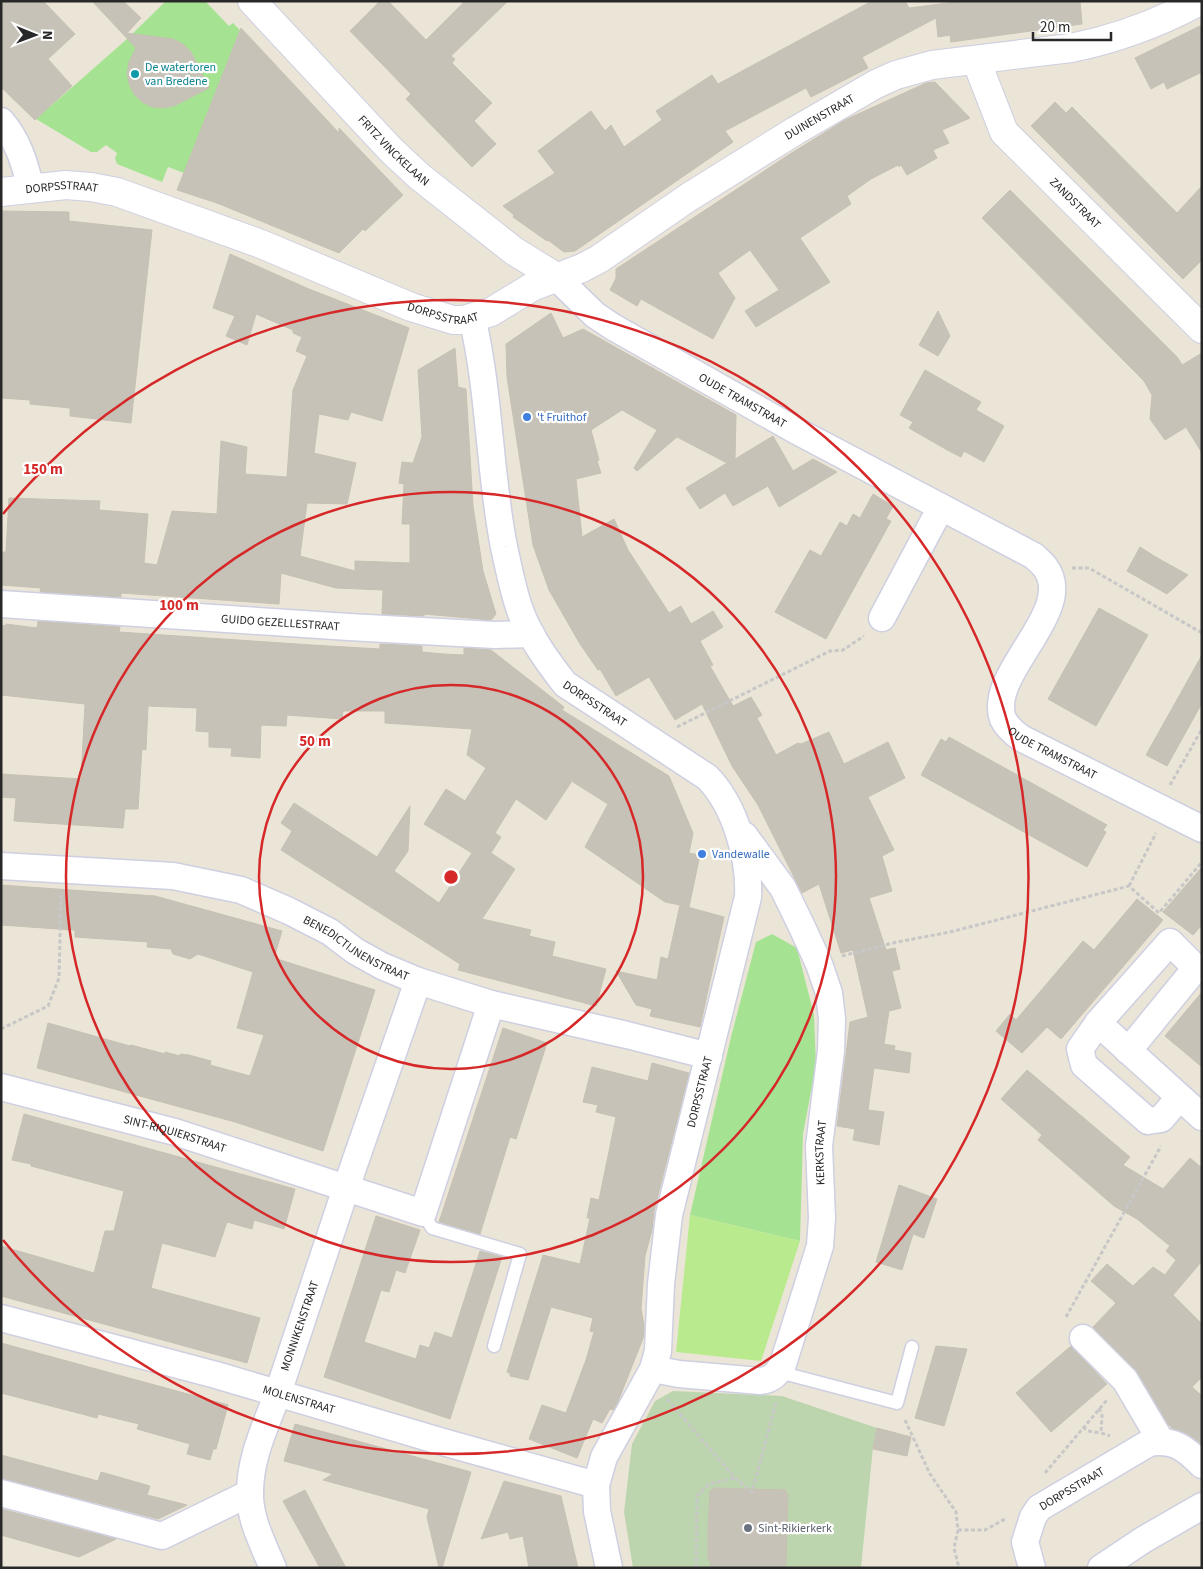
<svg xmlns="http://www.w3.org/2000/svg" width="1203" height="1569" font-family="'Source Sans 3',sans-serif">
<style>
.green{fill:#a5e393}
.cemetery{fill:#bdd5af}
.pitch{fill:#b9eb8e}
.building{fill:#c6c2b8;stroke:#c6c1b2}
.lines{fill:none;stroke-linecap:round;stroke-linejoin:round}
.lane-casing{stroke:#cecfe1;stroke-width:15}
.street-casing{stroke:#cecfe1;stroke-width:29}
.secondary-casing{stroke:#cecfe1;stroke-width:30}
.path{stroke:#c7c7c7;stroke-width:3;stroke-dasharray:4 2.5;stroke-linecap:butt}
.lane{stroke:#fff;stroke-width:12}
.street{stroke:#fff;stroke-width:26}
.secondary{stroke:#fff;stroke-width:28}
.ring{fill:none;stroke:#d62828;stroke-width:2.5}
.culture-dot{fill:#0f9aa8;stroke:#fff;stroke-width:2}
.shop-dot{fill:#3f7fe0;stroke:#fff;stroke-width:2}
.worship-dot{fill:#6b7280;stroke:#fff;stroke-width:2}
.labels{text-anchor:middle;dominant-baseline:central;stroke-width:4.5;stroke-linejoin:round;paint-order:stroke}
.culture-label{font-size:12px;fill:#0d838f;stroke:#fff;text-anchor:start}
.street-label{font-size:12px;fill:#282828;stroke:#fff}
.shop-label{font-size:12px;fill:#366cbe;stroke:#fff;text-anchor:start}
.worship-label{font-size:12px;fill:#5b616d;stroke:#fff;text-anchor:start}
.centre{fill:#d62828;stroke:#fff;stroke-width:2.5}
.ring-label{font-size:15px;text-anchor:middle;font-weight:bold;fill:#d62828;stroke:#fff;stroke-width:4.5;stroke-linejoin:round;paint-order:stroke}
</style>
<rect width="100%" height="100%" fill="#ebe5d8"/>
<path class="green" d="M 166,1 L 205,1 L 229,26 L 233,23 L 240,30 L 184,173 L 168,167 L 162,182 L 117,164 L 115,158 L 117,153 L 106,145 L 97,152 L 91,152 L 36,119 L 127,39 Z
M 772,934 L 797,948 L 814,1015 L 816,1065 L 803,1134 L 800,1241 L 690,1215 L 731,1037 L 756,942 Z"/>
<path class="cemetery" d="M 673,1391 L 782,1396 L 877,1428 L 873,1447 L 861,1568 L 633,1568 L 624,1512 L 632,1444 L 655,1401 Z"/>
<path class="pitch" d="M 690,1215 L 800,1241 L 761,1361 L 676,1352 Z"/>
<path class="building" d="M 1,1 L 43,1 L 75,34 L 48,59 L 72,86 L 35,120 L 1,87 Z
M 92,1 L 123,1 L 141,18 L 127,33 L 173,39 L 183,44 L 191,52 L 209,88 L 174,106 L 163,108 L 152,107 L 142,102 L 134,94 L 129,84 L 127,73 L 129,62 L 136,48 Z
M 380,1 L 388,1 L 426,40 L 465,1 L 508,1 L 451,56 L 455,59 L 452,63 L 492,103 L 474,121 L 496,144 L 472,167 L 406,99 L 411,94 L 350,31 Z
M 872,1 L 905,1 L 909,8 L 963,1 L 1080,1 L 1082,24 L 951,42 L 950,35 L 938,37 L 936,18 L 862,57 L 868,68 L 811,97 L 806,88 L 725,131 L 733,142 L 575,251 L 564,252 L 548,240 L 547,241 L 513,217 L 514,215 L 503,206 L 555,173 L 538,151 L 591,111 L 605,131 L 611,125 L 624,147 L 662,120 L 656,111 L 712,75 L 718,84 Z
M 1202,25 L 1202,72 L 1167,89 L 1164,82 L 1151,89 L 1135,58 Z
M 241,28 L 339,133 L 339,128 L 403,195 L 365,231 L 363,229 L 339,253 L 217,203 L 177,190 Z
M 935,82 L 970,118 L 942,130 L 949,143 L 933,150 L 937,158 L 907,175 L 901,165 L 899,167 L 898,165 L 871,179 L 847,196 L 851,204 L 800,238 L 830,282 L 756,327 L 745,311 L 779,290 L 750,250 L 718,273 L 735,298 L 713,339 L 641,299 L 637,306 L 610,290 L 616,278 L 616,269 L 790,154 L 845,120 L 926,83 Z
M 1055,102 L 1066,113 L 1072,107 L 1177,213 L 1202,186 L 1202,260 L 1183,279 L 1031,126 Z
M 1010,190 L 1178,358 L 1182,365 L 1202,353 L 1202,453 L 1186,427 L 1165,440 L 1150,419 L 1152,395 L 1144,381 L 982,218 Z
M 1,211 L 69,212 L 69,221 L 152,230 L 131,423 L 70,416 L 70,408 L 30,404 L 30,400 L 1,398 L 1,300 L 3,243 L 1,243 Z
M 230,254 L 309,289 L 409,328 L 382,421 L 351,412 L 348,420 L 319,414 L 314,453 L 356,463 L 347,504 L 307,503 L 300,556 L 355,571 L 355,561 L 410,563 L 410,524 L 402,524 L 404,484 L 399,483 L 402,462 L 413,463 L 422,437 L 418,370 L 455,348 L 458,387 L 466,389 L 473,506 L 483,571 L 496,614 L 491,620 L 424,614 L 424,616 L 382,614 L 383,590 L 336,588 L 281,573 L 279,604 L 121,593 L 121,597 L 40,592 L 41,588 L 1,585 L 1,552 L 6,552 L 9,498 L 100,501 L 99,510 L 148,514 L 144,563 L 157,565 L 172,511 L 217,514 L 221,441 L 247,447 L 245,474 L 287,477 L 293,390 L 307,356 L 296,351 L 302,337 L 293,333 L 293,330 L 256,314 L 247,345 L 226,336 L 235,316 L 213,308 Z
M 938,311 L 950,336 L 938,356 L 919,345 Z
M 551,313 L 563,338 L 583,329 L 736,415 L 735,459 L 773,436 L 793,471 L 813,459 L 837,472 L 779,507 L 768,486 L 733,506 L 725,493 L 700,509 L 686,488 L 727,463 L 677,437 L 637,471 L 634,468 L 657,430 L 622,410 L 591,430 L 599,460 L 597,461 L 601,473 L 576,479 L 582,537 L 614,519 L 628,550 L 669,613 L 681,606 L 691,624 L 713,611 L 723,627 L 700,641 L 713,665 L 710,666 L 733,706 L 751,697 L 762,715 L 757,718 L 776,755 L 798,743 L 801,744 L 829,732 L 844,764 L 888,742 L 905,778 L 868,797 L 894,850 L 882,856 L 892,891 L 869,898 L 886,950 L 895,948 L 900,969 L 892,971 L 901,1008 L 889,1011 L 884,1044 L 895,1046 L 894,1050 L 911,1053 L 909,1073 L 874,1068 L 868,1110 L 884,1112 L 879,1145 L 853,1140 L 855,1129 L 837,1126 L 850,1022 L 868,1017 L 853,950 L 841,953 L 819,884 L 802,893 L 758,805 L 732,766 L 702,704 L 675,720 L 649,677 L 616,696 L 600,669 L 598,670 L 580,644 L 549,590 L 533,545 L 507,377 L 506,344 Z
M 925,370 L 981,402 L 976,410 L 1004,426 L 984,462 L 964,451 L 961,457 L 949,451 L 909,428 L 913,422 L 900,415 Z
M 873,494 L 893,506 L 886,519 L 891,521 L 826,639 L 775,612 L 810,550 L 821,556 L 840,522 L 847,526 L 853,514 L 860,518 Z
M 1140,547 L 1154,556 L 1188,575 L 1167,594 L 1127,571 Z
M 1099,608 L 1148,635 L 1096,726 L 1048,699 Z
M 38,621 L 120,627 L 119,632 L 312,645 L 380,649 L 380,644 L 422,646 L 422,652 L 444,654 L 464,655 L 464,648 L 491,650 L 564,707 L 562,710 L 669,776 L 693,833 L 689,853 L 700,855 L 689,907 L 684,906 L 724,917 L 700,1027 L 650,1016 L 652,1009 L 636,1005 L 616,971 L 657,980 L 661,957 L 668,959 L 680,905 L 665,902 L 585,847 L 608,804 L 573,782 L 574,778 L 546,820 L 516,799 L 495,833 L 501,837 L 491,853 L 515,869 L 482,919 L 531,930 L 529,936 L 555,942 L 552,956 L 606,969 L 596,1006 L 458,970 L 460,964 L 281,850 L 292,831 L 281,823 L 294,803 L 377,857 L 410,806 L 408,851 L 394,871 L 439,903 L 472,853 L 424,824 L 446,789 L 465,801 L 486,768 L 467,755 L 472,729 L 385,723 L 385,711 L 343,711 L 342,719 L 287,715 L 286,726 L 261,725 L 260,758 L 231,756 L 232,748 L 209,747 L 209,732 L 196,731 L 197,708 L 148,706 L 146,750 L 142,749 L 138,809 L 125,809 L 123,828 L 14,821 L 16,798 L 1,797 L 1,774 L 81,779 L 85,704 L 1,695 L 1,625 L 6,626 L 6,624 L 37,628 Z
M 1202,655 L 1202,703 L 1167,766 L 1146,755 Z
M 949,737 L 1107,825 L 1103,830 L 1106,832 L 1087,867 L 921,775 L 941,739 L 946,742 Z
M 1202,867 L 1202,925 L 1193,935 L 1163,912 Z
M 1,885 L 155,896 L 282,931 L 274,958 L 375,990 L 323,1151 L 235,1122 L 37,1068 L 48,1023 L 130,1046 L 131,1045 L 165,1054 L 165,1052 L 180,1056 L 180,1054 L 189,1055 L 211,1061 L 210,1065 L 250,1076 L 264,1035 L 237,1028 L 253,972 L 198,954 L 190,959 L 173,954 L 171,949 L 147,947 L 148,942 L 75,937 L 75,930 L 72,930 L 1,925 Z
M 1137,899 L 1163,920 L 1061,1039 L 1047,1027 L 1022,1053 L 996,1031 L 1010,1014 L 1016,1020 L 1083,941 L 1094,950 Z
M 1202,992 L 1202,1067 L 1165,1036 Z
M 503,1028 L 547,1043 L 516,1139 L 510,1137 L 480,1234 L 439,1222 Z
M 652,1063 L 689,1073 L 654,1211 L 652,1230 L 645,1256 L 641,1309 L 644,1324 L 644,1336 L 617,1404 L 613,1410 L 610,1409 L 602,1423 L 593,1419 L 577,1458 L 529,1439 L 542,1405 L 566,1413 L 586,1360 L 594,1332 L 590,1331 L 593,1318 L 551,1307 L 528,1380 L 510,1376 L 510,1373 L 507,1372 L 543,1255 L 580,1264 L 590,1218 L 587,1218 L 591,1198 L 599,1200 L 616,1117 L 596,1112 L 598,1105 L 583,1102 L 592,1067 L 648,1081 Z
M 1027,1070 L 1130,1157 L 1123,1165 L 1163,1189 L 1190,1158 L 1202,1168 L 1202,1261 L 1173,1295 L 1202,1324 L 1202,1377 L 1192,1387 L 1202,1396 L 1202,1444 L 1186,1433 L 1173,1429 L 1168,1424 L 1136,1370 L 1093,1327 L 1116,1303 L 1091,1281 L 1107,1264 L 1133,1286 L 1153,1267 L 1165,1275 L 1176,1260 L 1166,1251 L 1170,1246 L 1137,1219 L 1114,1206 L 1038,1140 L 1042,1135 L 1001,1099 Z
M 24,1114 L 295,1189 L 284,1229 L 254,1220 L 252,1229 L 227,1222 L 215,1257 L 162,1243 L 151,1288 L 260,1318 L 247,1363 L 1,1296 L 1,1246 L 94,1273 L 105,1231 L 114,1231 L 124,1191 L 31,1166 L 31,1164 L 12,1160 Z
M 899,1185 L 937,1199 L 924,1238 L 913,1234 L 902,1270 L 876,1262 Z
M 376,1216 L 420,1230 L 405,1273 L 396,1270 L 389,1292 L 381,1290 L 364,1342 L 416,1359 L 420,1345 L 429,1348 L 435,1332 L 452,1338 L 480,1251 L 502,1257 L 450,1419 L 324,1377 Z
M 1,1343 L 228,1405 L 216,1449 L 213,1449 L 210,1460 L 187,1454 L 190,1444 L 137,1429 L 139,1424 L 98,1414 L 97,1418 L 1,1393 Z
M 936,1346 L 967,1349 L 944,1426 L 915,1418 Z
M 1071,1346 L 1107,1384 L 1051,1432 L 1016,1393 Z
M 295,1424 L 471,1472 L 442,1568 L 439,1568 L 427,1517 L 429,1509 L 323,1480 L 333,1474 L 284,1461 Z
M 877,1428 L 911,1437 L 907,1456 L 873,1449 Z
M 1,1455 L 98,1481 L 101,1472 L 150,1486 L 147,1495 L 187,1505 L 158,1519 L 1,1478 Z
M 504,1481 L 561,1496 L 578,1568 L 529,1568 L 523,1536 L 510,1539 L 508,1532 L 481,1539 Z
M 713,1488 L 786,1490 L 786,1494 L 788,1494 L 786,1568 L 710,1568 L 711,1560 L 708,1560 L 708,1527 L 710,1491 L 713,1491 Z
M 305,1490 L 323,1525 L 346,1568 L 320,1568 L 283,1501 Z
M 1,1509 L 116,1539 L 79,1557 L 1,1535 Z"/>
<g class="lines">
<g class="lane-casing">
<path id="lane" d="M 423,1213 L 432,1228 L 520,1254 L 494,1346
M 779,1372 L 897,1403 L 912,1347"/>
</g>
<g class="street-casing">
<g id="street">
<path d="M 1,121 C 18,140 25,164 31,189"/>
<path id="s1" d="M 556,277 L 595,315 L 613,327 L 795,430 L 1034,556 C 1037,559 1042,563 1045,567 C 1078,611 986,673 1003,719 C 1007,727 1014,733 1021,738 L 1202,829"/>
<path id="s2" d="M 472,317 C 490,393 489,471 504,547 C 509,569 513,592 521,613 C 531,639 548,662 565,684 L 707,777 C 735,805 750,858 748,897 L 669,1215 L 661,1284 L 658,1351 L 653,1369 L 604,1457 L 596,1485 L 597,1511 L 609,1568"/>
<path id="s3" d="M 1,604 L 349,627 L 495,635 L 531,634"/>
<path d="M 882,618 L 941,507"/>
<path id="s4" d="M 1,866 L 173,876 L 241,890 L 289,911 L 330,932 L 355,951 L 382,966 L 418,981 L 491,1004 L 627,1035 L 709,1056"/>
<path d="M 418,981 L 346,1188 L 423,1213 L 491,1004"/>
<path d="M 1098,1023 L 1202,1117"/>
<path d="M 1128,1051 L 1196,968 L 1170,942 L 1098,1023 L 1080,1049 L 1084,1065 L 1148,1121 L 1161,1119 L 1179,1098"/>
<path id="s5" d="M 1,1087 L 175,1132 L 346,1188 C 324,1255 301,1323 279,1390 C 267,1423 250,1456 250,1492 C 249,1518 263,1544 273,1568"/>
<path id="s6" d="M 1,1318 L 216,1375 L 443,1442 L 596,1485"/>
<path d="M 1083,1338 L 1125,1380 L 1161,1441"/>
<path id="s7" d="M 653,1369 L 679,1374 L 760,1381 C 772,1380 777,1374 783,1364 L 820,1246 L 822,1218 L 819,1146 L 831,1051 L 832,1019 L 829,993 L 819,964 L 802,927 L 783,888 L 744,835"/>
<path d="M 1,1493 L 162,1536 L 250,1493"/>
<path id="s8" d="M 1032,1568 L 1025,1542 L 1033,1517 L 1039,1508 L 1149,1443 C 1174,1439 1185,1448 1202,1465"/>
<path d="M 1101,1568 L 1143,1540 L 1202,1506"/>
</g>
</g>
<g class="secondary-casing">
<g id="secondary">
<path id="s9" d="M 252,1 L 391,150 L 420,177 L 514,251 L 556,277"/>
<path id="s10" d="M 976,60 L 1004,132 L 1202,329"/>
<path id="s11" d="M 1,192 L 66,185 L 91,187 L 117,192 L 261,244 L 411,307 L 453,320 L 464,320 L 491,312 L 532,287 L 582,268 L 599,259 L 689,197 L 795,131 L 876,84 L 896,75 L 932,65 L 1071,48 C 1116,39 1159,23 1200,1"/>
</g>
</g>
<path class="path" d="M 1072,568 L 1089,568 L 1202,633
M 677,727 L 830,651 L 843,650 L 864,636
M 1170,785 L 1202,729
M 1129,886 L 1156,833
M 842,956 L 897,942 L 950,932 L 1129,886 L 1159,913 L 1202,862
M 1,1029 L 48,1006 L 59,978 L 61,895
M 1066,1317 L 1161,1146
M 667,1399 L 735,1478 L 752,1492 L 776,1403
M 1099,1408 L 1102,1415 L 1101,1433 L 1110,1436
M 905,1420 L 930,1474 L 956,1512 L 958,1530 L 954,1548 L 959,1568
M 1083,1427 L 1088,1431 L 1101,1433
M 1045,1473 L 1107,1400
M 958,1530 L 985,1530 L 1005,1519
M 696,1568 L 697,1496 L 709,1484 L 735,1478"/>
<use href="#lane" class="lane"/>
<use href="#street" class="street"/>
<use href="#secondary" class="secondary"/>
</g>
<g class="ring">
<circle cx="451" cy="877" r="192"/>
<circle cx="451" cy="877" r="385"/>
<path d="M3 514A577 577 0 1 1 3 1240"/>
</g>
<circle class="culture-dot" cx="135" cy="74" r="5"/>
<g class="shop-dot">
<circle cx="527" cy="417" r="5"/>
<circle cx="702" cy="854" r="5"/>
</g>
<circle class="worship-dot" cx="748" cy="1528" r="5"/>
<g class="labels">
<g class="culture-label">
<text x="145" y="67">De watertoren<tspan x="145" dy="14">van Bredene</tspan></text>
</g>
<g class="street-label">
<text stroke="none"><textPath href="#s11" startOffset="899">DUINENSTRAAT</textPath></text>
<text stroke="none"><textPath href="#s9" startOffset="206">FRITZ VINCKELAAN</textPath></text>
<text stroke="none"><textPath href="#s11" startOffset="61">DORPSSTRAAT</textPath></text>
<text stroke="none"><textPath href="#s10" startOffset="178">ZANDSTRAAT</textPath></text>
<text stroke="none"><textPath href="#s11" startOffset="466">DORPSSTRAAT</textPath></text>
<text stroke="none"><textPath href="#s1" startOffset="225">OUDE TRAMSTRAAT</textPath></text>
<text stroke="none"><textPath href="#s3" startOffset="280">GUIDO GEZELLESTRAAT</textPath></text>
<text stroke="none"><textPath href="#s2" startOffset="420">DORPSSTRAAT</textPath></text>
<text stroke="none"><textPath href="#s1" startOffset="798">OUDE TRAMSTRAAT</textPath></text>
<text stroke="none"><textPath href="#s4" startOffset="371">BENEDICTIJNENSTRAAT</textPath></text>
<text transform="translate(700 1092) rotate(-76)">DORPSSTRAAT</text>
<text stroke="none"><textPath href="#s5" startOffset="180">SINT-RIQUIERSTRAAT</textPath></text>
<text stroke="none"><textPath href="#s7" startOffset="355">KERKSTRAAT</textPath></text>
<text transform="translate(300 1326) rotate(-71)">MONNIKENSTRAAT</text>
<text stroke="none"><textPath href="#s6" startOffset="309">MOLENSTRAAT</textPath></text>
<text stroke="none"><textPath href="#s8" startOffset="102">DORPSSTRAAT</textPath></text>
</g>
<g class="shop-label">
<text x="537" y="417">'t Fruithof</text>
<text x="712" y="854">Vandewalle</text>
</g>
<g class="worship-label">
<text x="758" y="1528">Sint-Rikierkerk</text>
</g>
</g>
<circle cx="451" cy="877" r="8" class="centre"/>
<g class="ring-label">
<text x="43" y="474">150 m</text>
<text x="179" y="610">100 m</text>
<text x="315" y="746">50 m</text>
</g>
<rect width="1203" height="1569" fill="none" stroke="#282828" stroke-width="5"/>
<g transform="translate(35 35) rotate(91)" stroke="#ffffff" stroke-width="4" paint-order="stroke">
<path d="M0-4L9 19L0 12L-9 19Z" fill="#282828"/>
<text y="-8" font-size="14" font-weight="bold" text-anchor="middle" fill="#282828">N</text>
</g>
<path d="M1033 32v8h78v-8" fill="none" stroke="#282828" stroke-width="2.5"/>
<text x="1040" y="32" font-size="15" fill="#282828" stroke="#ffffff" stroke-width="4" paint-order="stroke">20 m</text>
</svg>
